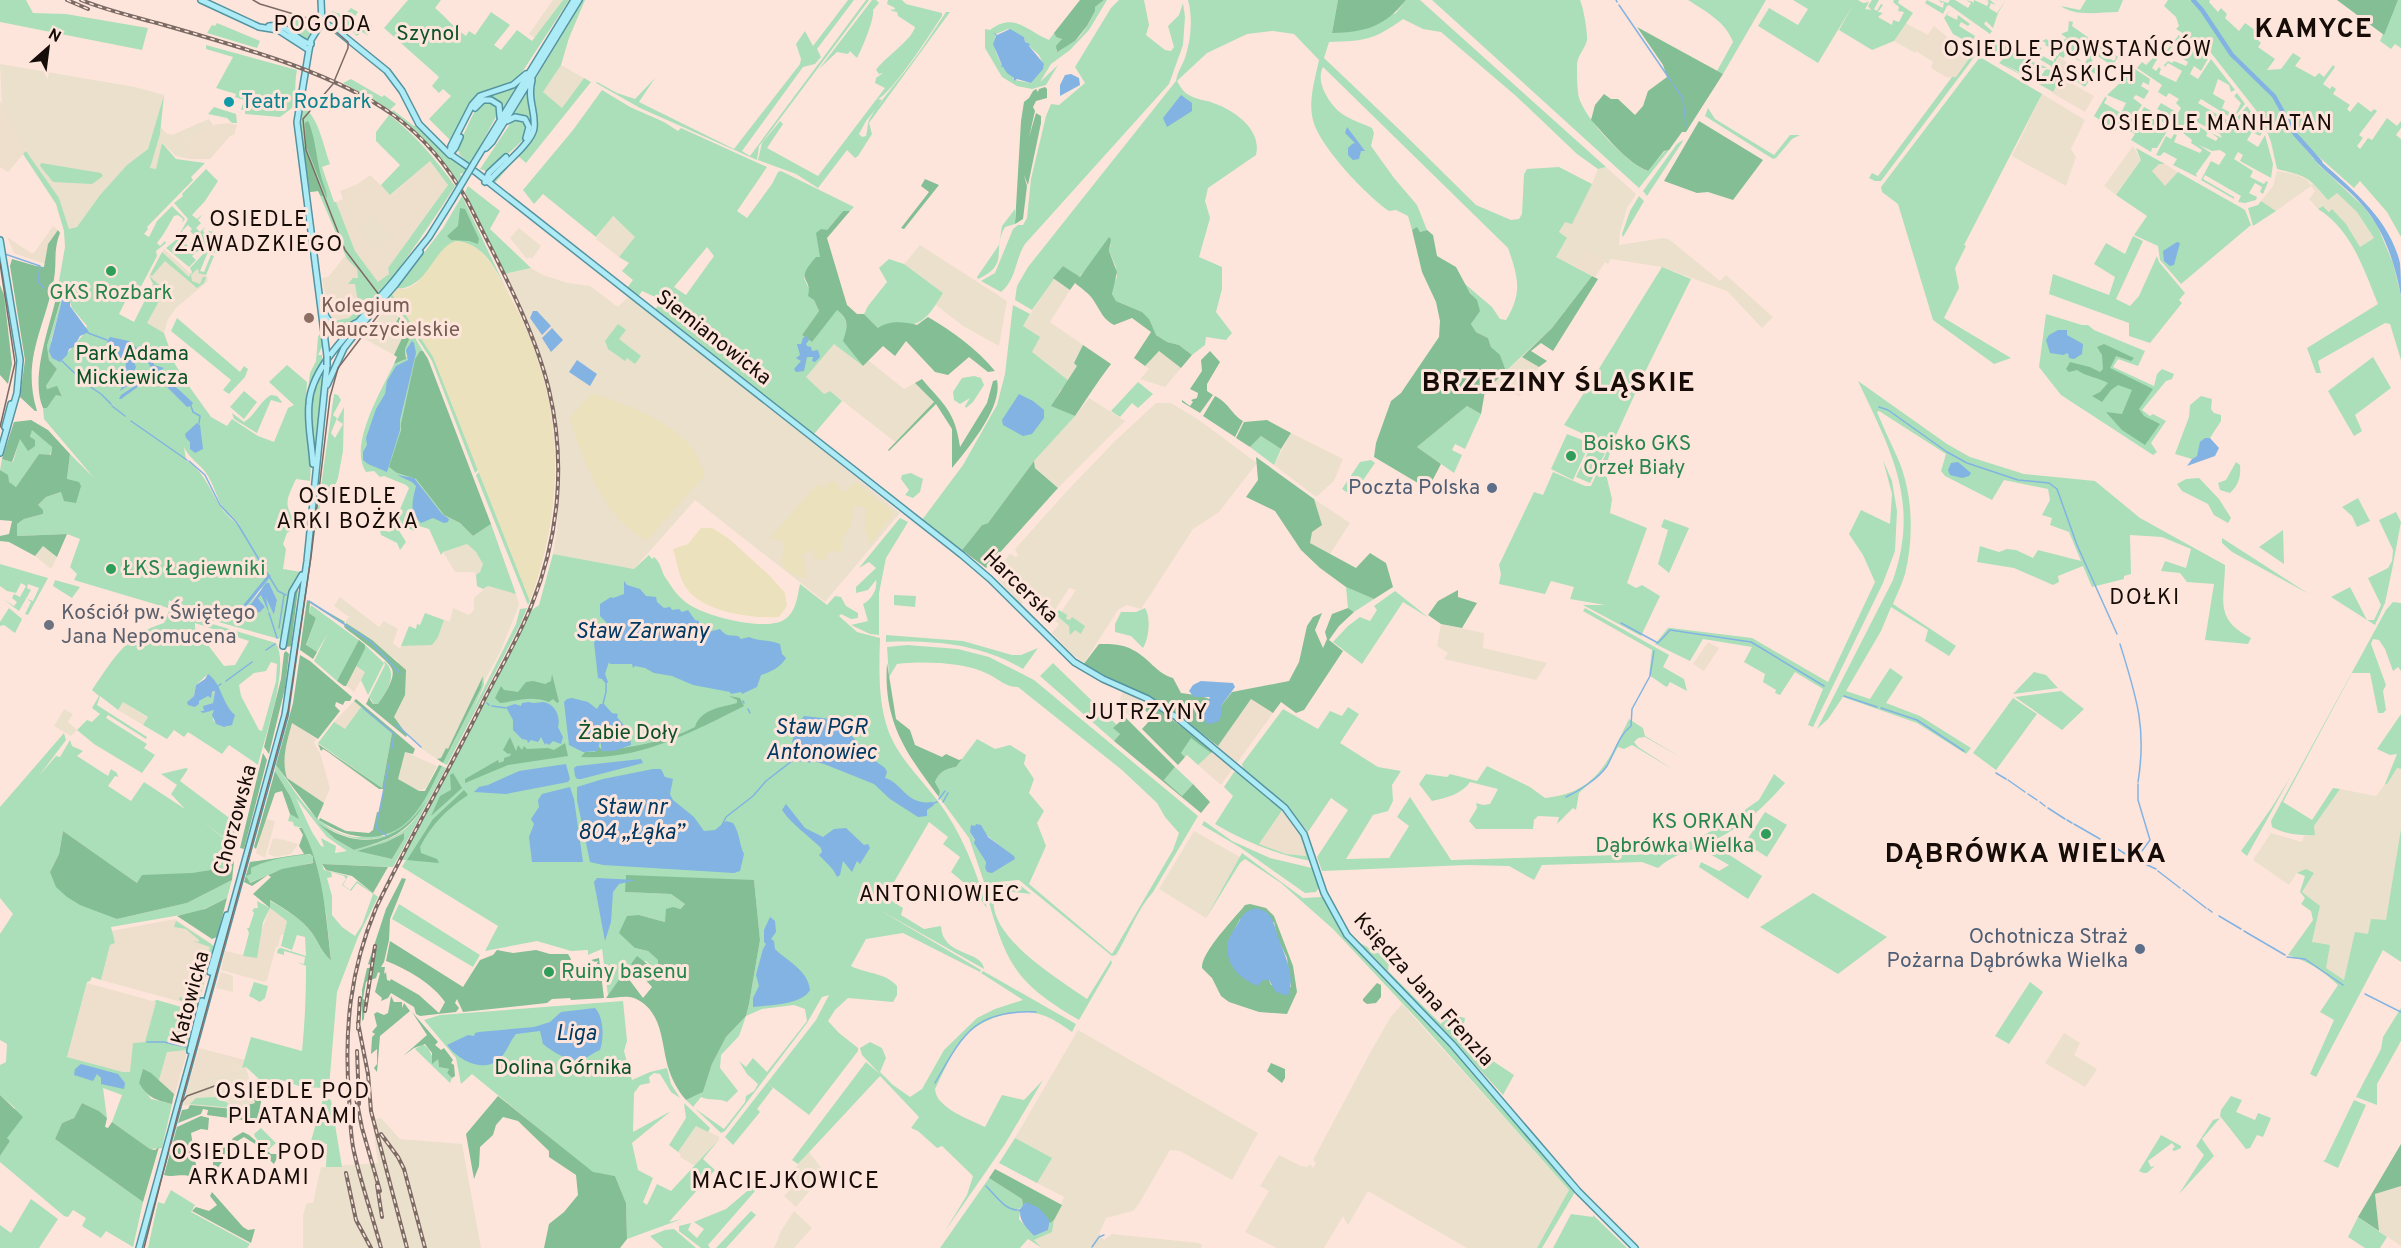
<svg xmlns="http://www.w3.org/2000/svg" width="2401" height="1248" font-family="Overpass,sans-serif">
<style>
.commercial{fill:#eedecc}
.industrial{fill:#eae0cb}
.green{fill:#aadfb9;fill-rule:evenodd}
.forest{fill:#83be95;fill-rule:evenodd}
.sand{fill:#ebe1bc}
.water{fill:#82b3e2}
.lines{fill:none;stroke-linecap:round;stroke-linejoin:round}
.stream{stroke:#82b3e2;stroke-width:1.5}
.canal{stroke:#82b3e2;stroke-width:3}
.river{stroke:#82b3e2;stroke-width:4.5}
.major-casing{stroke:#5494a0;stroke-width:8}
.major{stroke:#adebf7;stroke-width:5}
.tram{stroke:#7c6b65;stroke-width:1.5}
.rail-casing{stroke:#7c6b65;stroke-width:4}
.rail{stroke:#fee5db;stroke-width:1.5;stroke-dasharray:4.5;stroke-linecap:butt}
.major-bridge-casing{stroke:#5494a0;stroke-width:8;stroke-linecap:butt}
.major-bridge{stroke:#adebf7;stroke-width:5}
.culture-dot{fill:#0f9aa8;stroke:#fee5db;stroke-width:2}
.leisure-dot{fill:#2e9e5b;stroke:#fee5db;stroke-width:2}
.education-dot{fill:#8d6e63;stroke:#fee5db;stroke-width:2}
.service-dot{fill:#5c6f8a;stroke:#fee5db;stroke-width:2}
.worship-dot{fill:#6b7280;stroke:#fee5db;stroke-width:2}
.labels{text-anchor:middle;dominant-baseline:central;stroke-width:6;stroke-linejoin:round;paint-order:stroke}
.park-label{font-size:21px;fill:#0b522b;stroke:#fee5db}
.culture-label{font-size:21px;fill:#0d838f;stroke:#fee5db;text-anchor:start}
.leisure-label{font-size:21px;fill:#27864d;stroke:#fee5db;text-anchor:start}
.education-label{font-size:21px;fill:#785e54;stroke:#fee5db;text-anchor:start}
.street-label{font-size:21px;fill:#160c08;stroke:#fee5db}
.service-label{font-size:21px;fill:#4e5e75;stroke:#fee5db;text-anchor:end}
.worship-label{font-size:21px;fill:#5b616d;stroke:#fee5db;text-anchor:start}
.neighbourhood-label{font-size:22px;letter-spacing:1.5px;fill:#160c08;stroke:#fee5db}
.water-label{font-size:22px;font-style:italic;fill:#003964;stroke:#fee5db}
.quarter-label{font-size:24px;letter-spacing:1.5px;fill:#160c08;stroke:#fee5db}
.district-label{font-size:27px;font-weight:bold;letter-spacing:1.5px;fill:#160c08;stroke:#fee5db}
</style>
<rect width="100%" height="100%" fill="#fee5db"/>
<path class="commercial" d="M 1934,26 L 1953,42 L 1971,51 L 1971,56 L 1956,78 L 1946,77 L 1931,68 L 1933,62 L 1916,51 Z
M 2059,57 L 2078,69 L 2071,83 L 2094,96 L 2085,112 L 2052,93 L 2060,77 L 2051,71 Z
M 0,101 L 26,151 L 8,172 L 0,167 Z
M 228,123 L 237,125 L 234,135 L 230,136 L 210,159 L 189,159 L 186,153 L 190,142 L 189,137 L 213,125 Z
M 430,161 L 448,185 L 388,268 L 389,274 L 378,282 L 355,251 L 336,202 L 343,199 L 340,191 L 358,184 L 370,175 L 391,195 Z
M 2159,164 L 2165,164 L 2178,172 L 2165,187 L 2152,171 Z
M 53,226 L 58,230 L 48,244 L 45,264 L 14,253 L 7,237 L 31,253 L 34,253 Z
M 1585,251 L 1605,262 L 1595,277 L 1576,267 Z
M 345,256 L 357,269 L 358,278 L 349,284 L 355,283 L 359,308 L 349,318 L 333,321 L 328,313 L 322,278 L 328,277 Z
M 1708,642 L 1719,648 L 1704,671 L 1693,664 Z
M 356,666 L 366,672 L 354,692 L 345,685 Z
M 1126,692 L 1149,703 L 1134,720 L 1122,709 L 1124,706 L 1120,698 L 1122,693 Z
M 1251,699 L 1273,713 L 1221,785 L 1198,765 L 1218,746 Z
M 354,701 L 361,707 L 345,730 L 334,722 Z
M 292,722 L 316,739 L 314,743 L 320,753 L 330,788 L 324,803 L 287,778 L 283,760 Z
M 1283,809 L 1303,840 L 1307,856 L 1286,854 L 1259,844 Z
M 265,819 L 275,821 L 265,858 L 256,853 Z
M 273,838 L 284,840 L 298,844 L 291,854 L 276,857 L 268,854 Z
M 270,908 L 287,921 L 284,935 L 281,935 L 278,946 L 276,947 L 267,980 L 264,982 L 221,970 L 225,951 L 252,957 Z
M 175,919 L 212,944 L 196,1006 L 101,980 L 110,945 L 115,943 L 111,931 Z
M 221,972 L 233,976 L 233,992 L 216,988 Z
M 87,983 L 156,1002 L 145,1042 L 133,1043 L 131,1072 L 123,1072 L 67,1057 Z
M 199,1048 L 245,1060 L 242,1068 L 189,1083 Z
M 186,1050 L 186,1055 L 174,1097 L 159,1080 L 167,1052 Z"/>
<path class="industrial" d="M 553,0 L 563,0 L 535,38 L 529,34 Z
M 1905,23 L 1928,35 L 1915,53 L 1894,41 Z
M 0,64 L 135,87 L 164,95 L 148,149 L 127,165 L 100,195 L 77,227 L 69,229 L 59,198 L 22,145 L 2,107 Z
M 561,65 L 584,78 L 562,108 L 543,92 Z
M 2042,94 L 2085,120 L 2071,149 L 2076,157 L 2066,186 L 2012,156 Z
M 209,119 L 213,125 L 189,137 L 190,142 L 186,153 L 189,159 L 176,156 L 162,143 L 156,169 L 150,168 L 161,127 L 166,133 L 172,135 Z
M 2133,146 L 2141,160 L 2116,195 L 2104,186 Z
M 1606,167 L 1636,194 L 1627,208 L 1620,232 L 1619,245 L 1664,238 L 1670,240 L 1720,281 L 1726,275 L 1773,317 L 1762,328 L 1727,291 L 1662,267 L 1611,259 L 1608,264 L 1585,251 L 1576,267 L 1556,257 L 1567,239 L 1559,233 L 1565,221 L 1592,184 L 1598,169 Z
M 2277,171 L 2294,174 L 2306,179 L 2311,185 L 2314,183 L 2328,199 L 2336,192 L 2357,212 L 2374,238 L 2360,247 L 2346,224 L 2323,206 L 2318,209 L 2309,199 L 2315,191 L 2311,186 L 2276,211 L 2261,201 L 2273,186 Z
M 372,213 L 391,238 L 374,253 L 359,227 Z
M 612,216 L 636,237 L 619,257 L 596,239 Z
M 519,228 L 541,246 L 532,259 L 530,257 L 527,259 L 510,238 Z
M 920,245 L 1007,301 L 999,346 L 963,326 L 936,305 L 943,293 L 904,264 Z
M 164,249 L 191,274 L 197,268 L 207,276 L 208,281 L 176,308 L 168,319 L 164,333 L 147,323 L 164,290 L 149,276 Z
M 531,268 L 543,275 L 568,283 L 590,286 L 618,307 L 628,297 L 732,377 L 900,513 L 825,602 L 695,500 L 634,569 L 553,554 L 557,528 L 560,472 L 558,438 L 553,405 L 538,351 L 504,274 Z
M 1053,278 L 1070,290 L 1050,322 L 1083,345 L 1074,363 L 1078,366 L 1069,381 L 1032,352 L 1023,326 Z
M 387,308 L 399,317 L 393,330 L 403,336 L 394,355 L 363,338 Z
M 834,344 L 863,366 L 868,360 L 904,389 L 915,383 L 934,402 L 906,434 L 895,442 L 830,391 L 824,394 L 806,377 Z
M 1159,351 L 1181,368 L 1165,387 L 1140,379 L 1149,369 L 1145,366 Z
M 1522,357 L 1539,367 L 1520,396 L 1493,383 Z
M 1089,398 L 1125,421 L 1058,488 L 1035,467 L 1034,461 L 1075,416 Z
M 1156,403 L 1171,403 L 1199,420 L 1257,463 L 1219,512 L 1193,529 L 1141,609 L 1127,605 L 1118,610 L 1084,663 L 1072,654 L 1052,633 L 1059,624 L 1055,621 L 1076,590 L 1069,588 L 1055,610 L 1045,618 L 1026,600 L 1021,604 L 998,579 L 999,567 L 1010,554 L 1016,557 L 1018,555 L 1015,549 L 1067,491 L 1115,441 Z
M 1291,433 L 1343,459 L 1334,481 L 1316,497 L 1274,465 Z
M 1314,499 L 1350,523 L 1330,554 L 1310,543 Z
M 467,544 L 476,552 L 483,564 L 480,572 L 476,575 L 474,572 L 455,572 L 443,552 Z
M 43,546 L 57,557 L 51,569 L 35,556 Z
M 488,586 L 516,594 L 519,605 L 501,650 L 448,749 L 446,749 L 441,758 L 437,759 L 423,750 L 395,721 L 394,717 L 398,708 L 398,661 L 345,622 L 349,617 L 334,606 L 340,597 L 379,627 L 384,621 L 398,629 L 393,643 L 400,649 L 401,646 L 421,645 L 438,637 L 444,620 L 450,621 L 453,608 L 469,615 L 474,610 L 474,598 Z
M 1441,624 L 1484,633 L 1483,648 L 1547,663 L 1536,680 L 1444,659 L 1448,653 L 1437,646 Z
M 123,702 L 148,718 L 143,725 L 118,710 Z
M 64,709 L 73,714 L 68,722 L 77,730 L 71,736 L 54,726 Z
M 405,752 L 437,766 L 426,788 L 419,791 L 397,779 Z
M 2397,768 L 2401,769 L 2401,829 L 2386,921 L 2368,934 L 2344,980 L 2326,968 L 2312,943 L 2320,906 L 2302,892 L 2314,873 L 2297,873 L 2289,885 L 2253,860 L 2271,833 L 2302,842 L 2304,836 L 2315,835 L 2314,826 L 2340,789 L 2376,796 Z
M 1194,831 L 1240,857 L 1206,918 L 1159,889 Z
M 1402,1004 L 1569,1190 L 1537,1248 L 1467,1248 L 1368,1191 L 1348,1225 L 1343,1216 L 1324,1248 L 1277,1248 L 1245,1232 L 1269,1191 L 1260,1186 L 1279,1155 L 1301,1166 L 1308,1167 L 1310,1164 L 1313,1168 L 1316,1163 L 1313,1160 L 1370,1053 L 1390,1018 Z
M 1078,1030 L 1258,1133 L 1232,1180 L 1180,1151 L 1170,1150 L 1138,1205 L 1133,1211 L 1106,1218 L 1099,1234 L 1104,1240 L 1112,1234 L 1199,1243 L 1202,1245 L 1201,1248 L 1042,1248 L 1034,1240 L 1052,1232 L 1054,1220 L 1064,1197 L 1037,1183 L 1051,1158 L 1015,1138 Z
M 2064,1033 L 2080,1043 L 2074,1055 L 2097,1069 L 2085,1087 L 2045,1063 Z
M 246,1067 L 255,1103 L 234,1109 L 183,1105 L 189,1083 Z
M 381,1118 L 400,1139 L 462,1144 L 481,1248 L 303,1248 L 303,1215 L 307,1203 L 313,1203 L 321,1167 L 378,1163 L 372,1120 Z
M 696,1126 L 720,1137 L 695,1166 L 680,1157 L 681,1155 L 678,1152 Z
M 809,1152 L 825,1173 L 796,1207 L 784,1196 L 794,1185 L 786,1179 Z
M 2401,1186 L 2401,1246 L 2379,1231 L 2375,1193 Z
M 794,1211 L 812,1228 L 794,1248 L 774,1248 L 781,1231 Z"/>
<path class="green" d="M 0,0 L 26,0 L 33,13 L 66,14 L 148,28 L 142,50 L 0,22 Z
M 408,0 L 441,0 L 435,8 C 446,17 454,28 466,36 L 469,31 L 475,35 L 491,12 L 510,25 L 494,45 L 501,50 L 517,30 L 532,41 L 563,0 L 569,0 L 517,80 L 483,93 L 452,142 L 429,119 L 451,96 L 443,89 L 439,93 L 432,86 L 439,77 L 384,28 Z
M 583,0 L 585,0 L 569,38 L 561,65 L 543,92 L 562,108 L 584,78 L 591,82 L 526,163 L 518,156 L 494,184 L 493,181 L 534,136 L 532,96 L 536,78 Z
M 848,0 L 854,0 L 817,49 L 821,57 L 815,64 L 803,67 L 742,151 L 750,156 L 866,0 L 869,0 L 764,140 L 759,146 L 757,160 L 640,108 L 596,83 L 597,82 L 617,93 L 635,99 L 655,78 L 639,102 L 734,149 L 800,64 L 801,59 L 796,44 L 805,31 L 813,46 Z
M 872,0 L 876,0 L 879,3 L 873,10 C 875,18 862,49 857,58 L 850,51 L 848,54 L 837,52 L 819,69 Z
M 888,0 L 902,0 L 906,4 L 942,13 L 942,16 C 931,33 892,93 878,99 L 883,100 L 866,121 L 859,134 L 862,137 L 866,136 C 868,129 867,124 870,118 C 881,100 896,83 909,66 C 922,49 934,30 946,12 L 950,12 L 869,123 L 872,134 L 858,156 L 855,158 L 847,150 L 818,188 L 796,174 L 758,160 L 762,143 L 780,121 L 783,124 L 767,148 L 818,176 L 885,88 L 875,83 L 876,78 L 883,73 L 879,74 L 876,70 C 886,56 911,41 915,27 L 898,16 L 897,12 L 892,11 L 891,9 L 894,10 L 895,8 L 887,4 Z
M 1104,0 L 1107,0 L 1089,30 L 1070,50 L 1051,64 L 1040,82 L 1058,65 L 1046,85 L 1032,89 L 1017,86 L 1002,77 L 985,48 L 985,29 L 990,30 C 1014,12 1026,30 1049,40 L 1054,33 L 1056,37 L 1062,38 L 1056,51 L 1058,51 C 1063,46 1070,45 1075,41 C 1084,34 1094,16 1095,7 ZM 1008,29 L 1024,37 L 1025,42 L 1030,45 L 1029,46 L 1039,55 L 1044,66 L 1031,83 L 1015,80 L 1004,67 L 1000,66 L 1002,65 C 996,53 992,46 996,34 Z
M 1119,0 L 1144,0 L 1149,25 L 1146,35 L 1165,50 L 1171,51 L 1174,47 L 1168,26 L 1179,15 L 1183,3 L 1185,17 L 1183,45 L 1169,84 L 1025,244 C 1014,262 1017,278 1001,292 L 981,281 L 995,273 L 1013,229 L 1018,225 L 1023,225 L 1027,218 L 1031,179 L 1046,116 L 1051,104 L 1059,105 L 1085,83 L 1075,67 L 1111,8 Z
M 1188,0 L 1338,0 L 1332,33 L 1396,13 L 1406,0 L 1420,0 L 1606,167 L 1598,169 L 1577,154 L 1516,96 L 1441,32 L 1423,29 L 1403,19 C 1374,40 1365,41 1329,42 L 1324,58 L 1404,134 L 1476,205 L 1511,220 L 1519,219 L 1522,214 L 1524,174 L 1527,169 L 1559,167 L 1592,184 L 1572,224 L 1565,222 L 1559,232 L 1567,238 L 1556,257 L 1592,276 L 1552,328 L 1506,371 L 1500,356 L 1491,347 L 1488,338 L 1476,332 L 1471,324 L 1479,311 C 1477,299 1470,294 1465,284 L 1492,307 L 1500,319 L 1506,320 C 1523,292 1518,277 1508,248 L 1323,67 C 1315,81 1329,104 1341,113 C 1350,120 1362,123 1372,128 L 1374,133 L 1371,146 L 1394,178 L 1417,205 L 1427,230 L 1420,232 L 1417,228 L 1412,230 L 1408,216 L 1396,210 L 1389,211 C 1367,196 1319,146 1313,120 C 1308,101 1315,79 1319,60 L 1294,34 L 1273,31 L 1247,34 L 1207,53 L 1177,81 C 1180,86 1183,92 1189,95 C 1197,100 1207,100 1216,104 C 1237,112 1262,131 1256,155 L 1208,188 L 1205,201 L 1210,218 L 1199,257 L 1222,267 L 1222,289 L 1216,312 L 1232,333 L 1226,340 L 1206,337 L 1205,345 L 1192,355 L 1179,345 L 1167,342 L 1156,335 L 1142,312 L 1116,301 L 1112,294 L 1113,285 L 1117,277 L 1116,267 L 1109,251 L 1111,244 L 1079,277 L 1063,266 L 1032,310 L 1015,300 L 1017,286 L 1028,267 L 1176,81 C 1177,73 1182,66 1185,58 C 1191,40 1193,18 1188,0 Z
M 1432,0 L 1580,0 C 1583,6 1588,33 1587,40 C 1585,49 1577,56 1577,65 C 1577,75 1577,89 1579,98 C 1586,120 1626,162 1647,171 L 1665,151 L 1669,150 L 1639,188 Z
M 1688,0 L 1766,0 L 1723,74 L 1717,71 L 1733,42 C 1726,22 1705,11 1688,0 Z
M 1793,0 L 1858,0 L 1863,3 L 1869,2 L 1865,9 L 1871,10 L 1868,6 L 1872,0 L 1879,0 L 1874,9 L 1877,11 L 1881,4 L 1883,5 L 1878,12 L 1883,13 L 1878,17 L 1892,25 L 1893,20 L 1899,22 L 1904,12 L 1898,11 L 1899,7 L 1893,2 L 1894,0 L 1899,0 L 1898,3 L 1913,13 L 1894,41 L 1872,50 L 1839,30 L 1853,5 L 1818,63 L 1758,26 L 1769,8 L 1798,25 L 1808,9 Z
M 1927,0 L 1943,8 L 1944,1 L 1942,3 L 1938,0 L 1948,3 L 1950,0 L 1955,0 L 1968,8 L 1971,3 L 1966,0 L 1973,2 L 1973,5 L 1974,0 L 1987,6 L 1989,2 L 1986,1 L 1990,0 L 1996,5 L 1991,3 L 1989,8 L 1997,13 L 2006,0 L 1998,13 L 1993,28 L 1986,21 L 1984,24 L 1992,31 L 1990,34 L 1949,5 L 1947,6 L 1943,14 L 1925,3 Z
M 2086,0 L 2123,0 L 2118,12 C 2101,12 2075,17 2061,6 L 2080,10 Z
M 2168,0 L 2190,0 L 2199,9 L 2236,62 L 2272,96 L 2301,144 L 2320,166 L 2364,207 L 2377,225 L 2393,263 L 2401,296 L 2401,360 L 2390,324 L 2385,323 L 2318,361 L 2321,373 L 2316,373 L 2307,348 L 2378,304 C 2364,270 2352,230 2318,209 L 2323,206 L 2329,212 L 2332,209 L 2346,224 L 2360,247 L 2374,238 L 2357,212 L 2337,193 L 2328,200 C 2308,176 2306,176 2277,169 L 2271,142 L 2262,118 L 2208,49 L 2176,29 L 2179,26 L 2176,17 L 2164,6 Z
M 2195,0 L 2210,0 L 2209,2 L 2218,12 L 2221,8 L 2227,14 L 2225,18 L 2239,31 L 2245,23 L 2259,33 L 2256,38 L 2261,43 L 2258,47 L 2275,59 L 2267,70 L 2281,69 L 2293,53 L 2301,58 L 2295,66 L 2315,77 L 2319,73 L 2324,77 L 2333,65 L 2335,67 L 2323,84 L 2330,89 L 2332,86 L 2336,89 L 2333,94 L 2350,105 L 2347,109 L 2350,112 L 2358,102 L 2371,112 L 2374,109 L 2377,111 L 2359,135 L 2363,138 L 2357,146 L 2360,149 L 2368,138 L 2372,140 L 2387,118 L 2397,126 L 2401,121 L 2401,128 L 2396,135 L 2401,139 L 2401,237 L 2387,212 L 2360,181 L 2354,188 L 2310,149 L 2297,133 L 2276,96 L 2237,60 L 2204,10 Z
M 2398,0 L 2401,0 L 2401,48 L 2395,44 L 2391,49 L 2380,41 Z
M 351,8 L 358,12 L 351,22 L 355,24 L 357,22 L 357,24 L 362,23 L 362,19 L 364,18 L 372,26 L 366,33 L 369,36 L 362,32 L 357,36 L 331,11 L 344,15 Z
M 1950,10 L 1947,15 L 1957,20 L 1958,15 L 1970,24 L 1968,26 L 1961,22 L 1959,26 L 1975,36 L 1971,44 L 1953,34 L 1944,18 Z
M 277,12 L 316,24 L 310,40 L 302,37 Z
M 2069,21 L 2073,22 L 2072,26 L 2089,38 L 2075,57 L 2082,62 L 2074,58 L 2075,55 L 2067,51 L 2067,46 L 2064,58 L 2059,56 L 2051,68 L 2051,66 L 2034,56 L 2040,47 L 2042,48 L 2037,53 L 2054,62 L 2054,55 L 2058,56 L 2059,53 L 2045,45 L 2046,43 L 2042,41 L 2046,39 L 2062,48 L 2064,44 L 2061,42 L 2067,38 L 2061,34 L 2068,31 Z
M 217,23 L 260,41 L 257,48 L 207,33 L 212,25 L 215,26 Z
M 2179,35 L 2182,41 L 2179,40 L 2170,49 L 2175,53 L 2173,58 L 2162,51 L 2152,68 L 2156,71 L 2159,67 L 2161,69 L 2159,74 L 2176,82 L 2182,71 L 2168,63 L 2165,67 L 2164,65 L 2168,61 L 2172,63 L 2174,61 L 2186,66 L 2188,62 L 2176,55 L 2177,52 L 2189,58 L 2194,49 L 2183,42 L 2187,40 L 2209,57 L 2201,71 L 2194,66 L 2190,74 L 2198,79 L 2211,59 L 2235,90 L 2231,92 L 2229,85 L 2218,79 L 2213,94 L 2225,101 L 2222,108 L 2235,115 L 2241,103 L 2234,96 L 2237,93 L 2245,104 L 2233,119 L 2201,99 L 2198,103 L 2232,123 L 2247,106 L 2254,116 L 2253,122 L 2242,115 L 2237,124 L 2249,131 L 2257,120 L 2263,131 L 2260,136 L 2252,132 L 2247,140 L 2258,147 L 2265,135 L 2273,164 L 2271,178 L 2240,161 L 2243,155 L 2238,152 L 2234,159 L 2253,171 L 2250,177 L 2264,184 L 2266,181 L 2268,182 L 2263,194 L 2260,192 L 2262,187 L 2255,183 L 2249,193 L 2257,197 L 2256,200 L 2245,203 L 2238,202 L 2241,196 L 2205,175 L 2203,179 L 2234,197 L 2234,199 L 2201,180 L 2211,161 L 2219,165 L 2226,154 L 2220,150 L 2212,151 L 2199,145 L 2211,153 L 2196,174 L 2197,177 L 2173,165 L 2177,159 L 2164,152 L 2160,156 L 2156,155 L 2166,136 L 2171,139 L 2174,134 L 2177,135 L 2174,142 L 2200,153 L 2202,150 L 2191,143 L 2192,140 L 2183,133 L 2189,121 L 2208,132 L 2206,136 L 2216,141 L 2218,138 L 2211,133 L 2222,138 L 2220,134 L 2191,119 L 2189,116 L 2185,117 L 2187,120 L 2181,130 L 2177,131 L 2158,119 L 2141,112 L 2144,107 L 2159,115 L 2161,111 L 2157,109 L 2161,103 L 2178,113 L 2181,108 L 2176,103 L 2179,99 L 2169,93 L 2166,97 L 2158,92 L 2162,85 L 2137,68 L 2142,62 L 2146,65 L 2164,47 L 2167,50 Z
M 1993,38 L 2023,56 L 2022,58 C 2029,61 2037,62 2047,68 L 2040,68 L 2040,70 L 2027,62 L 2025,67 L 2041,76 L 2045,70 L 2048,69 L 2061,77 L 2053,92 L 2037,83 L 2039,78 L 2023,67 L 2020,72 L 2026,76 L 2004,64 L 2025,77 L 1999,63 L 2004,58 L 1989,49 L 1987,51 L 1989,54 L 1986,52 L 1991,40 L 2004,47 L 1992,39 Z
M 1960,44 L 1976,54 L 1969,64 L 1881,181 L 1875,181 L 1869,178 L 1872,173 L 1878,176 L 1952,77 L 1956,77 L 1971,56 L 1971,51 Z
M 2097,44 L 2108,51 L 2106,52 L 2100,49 L 2099,53 L 2114,61 L 2116,58 L 2115,55 L 2118,57 L 2114,63 L 2108,63 L 2096,55 L 2094,58 L 2091,57 L 2091,59 L 2093,60 L 2089,64 L 2105,75 L 2102,78 L 2083,67 L 2080,78 L 2085,81 L 2089,74 L 2085,72 L 2086,70 L 2093,75 L 2085,87 L 2074,80 Z
M 206,45 L 297,70 C 294,84 297,96 292,108 L 280,117 L 245,114 L 245,110 L 241,110 L 244,100 L 235,97 L 236,94 L 216,88 L 233,57 L 206,49 Z
M 1980,57 L 2042,94 L 1964,245 L 1966,246 L 1955,268 L 1959,288 L 1944,318 L 2011,358 L 1994,364 L 1933,320 L 1898,204 L 1882,192 L 1881,187 Z
M 2135,69 L 2150,79 L 2149,85 L 2143,82 L 2141,86 L 2149,91 L 2144,99 L 2136,95 L 2133,98 L 2142,105 L 2136,114 C 2144,113 2160,122 2169,128 L 2157,148 L 2152,148 L 2151,152 L 2131,140 L 2135,134 L 2120,126 L 2115,131 L 2094,116 L 2105,97 L 2107,98 L 2104,103 L 2121,113 L 2126,103 L 2107,95 Z
M 351,79 L 382,97 L 384,95 L 396,104 L 390,110 L 343,83 Z
M 520,82 L 502,110 L 500,105 L 490,98 L 473,109 L 454,147 L 473,107 L 482,97 Z
M 529,88 C 528,100 532,110 532,122 C 534,142 505,161 492,175 L 491,173 L 525,141 L 529,122 L 512,116 Z
M 602,90 L 630,107 L 664,122 L 678,131 L 681,128 L 767,167 L 737,211 L 747,218 L 772,184 L 778,172 L 781,171 L 854,207 L 850,211 L 843,211 L 826,231 L 820,257 L 804,278 L 819,311 L 802,335 L 812,342 L 836,309 C 849,319 848,326 844,341 L 863,366 L 834,344 L 806,377 L 824,394 L 830,391 L 842,401 L 814,434 L 655,310 L 662,300 L 642,291 L 638,297 L 627,288 L 633,280 L 622,271 L 629,263 L 619,257 L 635,237 L 613,216 L 596,237 L 543,194 L 534,204 L 523,190 L 573,130 ZM 707,247 L 714,256 L 686,295 L 674,287 Z
M 164,95 L 160,134 L 150,168 L 156,169 L 162,143 L 176,159 L 205,163 L 191,177 L 193,180 L 147,227 L 148,229 L 144,234 L 149,237 L 157,221 L 172,206 L 185,219 L 182,223 L 183,219 L 178,215 L 174,216 L 163,235 L 157,243 L 160,246 L 165,241 L 166,243 L 156,251 L 157,256 L 135,298 L 125,302 L 119,314 L 134,322 L 153,284 L 149,276 L 165,290 L 147,323 L 164,333 L 175,364 L 184,379 L 211,417 L 227,426 L 232,419 L 258,436 L 274,442 L 288,408 L 294,405 L 269,382 L 287,365 L 307,382 C 304,415 313,447 310,481 L 296,479 C 285,503 284,503 297,526 L 287,533 L 283,544 L 286,549 L 283,569 L 301,572 L 293,586 L 283,635 L 279,639 L 186,613 L 184,605 L 178,605 L 169,600 L 168,608 L 74,580 L 77,574 L 70,567 L 80,539 L 67,534 L 17,536 L 17,524 L 24,519 L 43,514 L 37,506 L 46,497 L 61,492 L 67,480 L 70,454 L 94,478 L 44,419 L 43,408 L 47,408 L 56,395 L 62,395 L 57,387 L 46,389 L 46,386 L 57,369 L 49,360 L 47,346 L 61,300 L 56,298 L 65,247 L 64,231 L 56,204 L 23,154 L 26,151 L 59,198 L 69,229 L 77,227 L 100,195 L 127,165 L 148,149 ZM 69,299 L 72,308 L 87,326 L 83,335 L 64,357 L 51,345 L 51,341 L 62,301 ZM 184,447 C 189,457 194,460 202,468 C 214,480 216,500 226,513 C 230,518 236,520 240,525 C 212,510 214,478 186,460 ZM 270,585 L 277,600 L 274,615 L 267,599 L 265,597 L 268,609 L 261,594 L 258,598 L 265,607 L 260,612 L 251,603 L 260,589 Z
M 483,101 L 494,102 L 499,111 L 470,165 L 457,152 L 460,154 L 457,148 L 477,106 Z
M 303,106 C 319,118 323,145 330,164 L 322,167 L 334,202 L 336,202 L 355,251 L 378,282 L 389,274 L 388,268 L 448,185 L 430,161 L 390,195 L 381,185 L 400,165 L 376,141 L 376,132 L 389,115 C 416,135 436,160 455,186 C 440,210 369,319 346,325 C 340,327 337,324 333,321 L 349,318 L 359,308 L 355,284 L 348,284 L 353,278 L 358,278 L 357,269 L 347,259 L 318,191 L 310,192 L 301,126 Z
M 214,107 L 236,114 L 237,123 L 232,123 L 227,118 L 208,114 Z
M 1708,108 L 1715,119 L 1774,155 L 1790,135 L 1800,135 L 1792,139 L 1776,158 L 1773,159 L 1705,116 Z
M 393,110 L 414,126 L 418,124 L 440,149 L 466,170 L 464,174 L 461,173 L 460,175 L 462,176 L 458,183 L 428,145 L 392,112 Z
M 520,118 L 527,124 L 525,138 L 491,170 L 489,172 L 480,169 L 512,121 Z
M 1683,140 L 1683,141 L 1647,196 L 1643,191 L 1677,144 Z
M 2136,148 L 2165,164 L 2159,164 L 2152,171 L 2165,186 L 2178,172 L 2240,207 L 2245,210 L 2251,225 L 2181,284 L 2160,260 L 2158,246 L 2134,235 L 2147,216 L 2116,195 L 2141,160 Z
M 41,163 L 101,173 L 103,176 L 92,184 L 53,182 L 40,166 Z
M 206,169 L 218,181 L 205,201 L 192,215 L 197,219 L 203,214 L 198,220 L 201,223 L 196,228 L 200,232 L 205,227 L 203,231 L 206,235 L 209,231 L 214,232 L 209,248 L 213,249 L 219,234 L 222,235 L 215,253 L 195,247 L 190,244 L 191,242 L 196,247 L 201,242 L 190,231 L 192,229 L 188,225 L 182,231 L 189,239 L 188,241 L 179,235 L 188,219 L 174,203 L 183,196 L 182,194 Z
M 468,186 L 500,211 L 490,229 L 531,268 L 504,274 L 465,192 Z
M 462,196 L 509,295 C 497,272 486,244 456,241 C 444,254 415,293 397,288 L 443,228 Z
M 1639,196 L 1644,201 L 1623,237 L 1622,234 L 1630,211 Z
M 2261,201 L 2276,211 L 2253,226 L 2248,208 L 2258,205 Z
M 1015,209 L 1015,224 L 1005,227 C 991,250 1011,264 978,279 L 977,277 L 999,245 L 1002,226 Z
M 177,236 L 189,247 L 204,250 L 203,252 L 198,251 L 192,256 L 196,260 L 189,267 L 166,248 L 177,239 Z
M 2133,236 L 2143,241 L 2116,299 L 2130,306 L 2139,296 L 2157,256 L 2159,262 L 2185,293 L 2179,300 L 2182,303 L 2150,343 L 2129,336 L 2129,323 L 2049,294 L 2053,274 L 2109,295 L 2115,277 L 2094,264 L 2106,243 L 2125,254 Z
M 162,252 L 189,277 L 192,272 L 190,268 L 205,252 L 208,252 L 200,271 L 204,272 L 211,255 L 214,256 L 206,275 L 198,273 L 199,271 L 197,269 L 191,275 L 192,281 L 200,284 L 203,277 L 206,277 L 204,283 L 197,288 L 165,261 L 152,276 L 150,275 Z
M 889,259 L 904,264 L 943,293 C 922,329 917,325 878,328 L 864,314 L 868,306 L 887,282 L 879,268 Z
M 1662,267 L 1691,279 L 1645,372 L 1613,442 L 1605,470 L 1612,499 L 1610,513 L 1647,528 L 1627,583 L 1636,588 L 1642,585 L 1660,596 L 1641,636 L 1583,605 L 1605,605 L 1570,599 L 1574,587 L 1551,581 L 1545,594 L 1499,584 L 1501,574 L 1499,565 L 1534,492 L 1543,495 L 1553,472 L 1585,486 L 1591,486 L 1608,449 L 1607,445 L 1564,425 Z
M 392,294 L 416,330 L 419,312 L 434,358 L 478,470 L 475,473 L 432,361 L 390,296 Z
M 1013,305 L 1030,314 L 1023,326 L 1040,337 L 1032,352 L 1069,381 L 1060,391 L 1052,406 L 1075,416 L 1034,461 L 988,523 L 982,525 L 962,550 L 922,520 L 963,465 L 997,405 L 1005,374 Z
M 2046,314 L 2082,325 L 2088,325 L 2094,330 L 2145,351 L 2138,366 L 2118,359 L 2113,367 L 2154,386 L 2157,374 L 2162,369 L 2174,374 L 2172,379 L 2166,381 L 2142,410 L 2150,416 L 2153,414 L 2166,421 L 2151,443 L 2157,452 L 2153,455 L 2061,395 L 2039,367 Z
M 177,318 L 240,372 L 244,366 L 248,369 L 245,377 L 229,394 L 223,390 L 231,380 L 171,331 Z
M 618,324 L 626,330 L 619,339 L 641,356 L 635,364 L 627,358 L 625,361 L 608,349 L 605,341 Z
M 321,332 L 322,347 L 318,355 L 322,355 L 323,363 L 312,379 L 307,400 L 310,373 L 316,361 L 318,337 Z
M 412,333 L 423,351 L 420,351 L 415,359 L 401,423 C 402,445 389,446 397,473 L 416,479 L 444,515 L 460,523 L 473,536 L 491,524 L 516,594 L 488,586 L 483,589 L 477,586 L 476,575 L 480,572 L 483,564 L 476,552 L 467,544 L 443,552 L 441,555 L 429,529 L 419,526 L 414,531 L 400,524 L 398,529 L 406,542 L 400,550 L 397,543 L 381,535 L 380,531 L 382,530 L 390,532 L 397,523 L 395,521 L 409,488 L 406,485 L 384,476 L 380,477 L 374,471 L 366,472 C 348,446 381,391 394,364 L 404,360 L 407,356 L 405,349 Z
M 2373,357 L 2391,388 L 2355,415 L 2362,431 L 2354,436 L 2328,391 Z
M 322,369 L 321,378 L 324,379 L 314,451 L 310,421 L 312,391 Z
M 974,376 L 981,378 L 984,385 L 973,402 L 966,408 L 965,406 L 970,398 L 960,404 L 954,400 L 953,392 L 962,378 Z
M 1858,381 L 1947,444 L 1970,457 L 2024,474 L 2095,481 L 2140,518 L 2225,565 C 2225,598 2213,619 2251,638 L 2248,644 L 2205,640 L 2214,584 L 2187,582 L 2180,573 L 2161,571 L 2165,561 L 2186,568 L 2191,549 L 2162,537 L 2130,535 L 2131,574 L 2124,576 L 2124,579 L 2092,587 L 2083,566 L 2058,576 L 2059,582 L 2053,585 L 2014,568 L 1977,562 L 1980,546 L 1999,552 L 2007,549 L 2016,550 L 2033,558 L 2038,550 L 2081,561 L 2069,532 L 2050,525 L 2052,518 L 2042,515 L 2050,500 L 2048,489 L 2004,480 L 1992,500 L 1945,476 L 1941,471 L 1946,454 L 1879,411 L 1877,412 C 1884,429 1891,443 1898,459 C 1913,493 1914,538 1905,574 C 1902,584 1897,594 1893,604 L 1956,646 L 1949,656 L 1925,641 L 1928,630 L 1891,607 L 1881,631 L 1846,691 L 1870,699 L 1890,668 L 1903,677 L 1886,703 L 1920,716 L 1971,748 L 1966,754 L 1917,723 L 1843,697 L 1828,719 L 1817,729 L 1893,580 C 1920,501 1891,451 1858,381 Z
M 1138,382 L 1153,394 L 1138,408 L 1132,403 L 1120,417 L 1111,411 Z
M 244,391 L 257,402 L 244,419 L 230,407 Z
M 334,394 L 338,395 L 341,400 L 333,415 L 337,418 L 331,433 L 335,438 L 343,424 L 337,420 L 344,407 L 343,451 L 338,478 L 330,499 L 321,497 L 317,530 L 315,529 Z
M 271,395 L 277,396 L 282,402 L 281,403 L 271,400 L 257,433 L 234,419 L 232,413 L 244,422 C 255,416 259,402 271,395 Z
M 2201,396 L 2212,399 L 2211,409 L 2214,413 L 2221,415 L 2221,421 L 2210,438 L 2205,438 L 2197,456 L 2192,459 L 2175,454 L 2189,417 L 2190,405 Z
M 1467,406 L 1481,414 L 1465,449 L 1455,444 L 1452,450 L 1462,455 L 1454,473 L 1417,447 Z
M 32,429 L 52,447 L 50,456 L 39,454 L 16,487 L 8,482 L 7,475 L 0,470 L 2,459 L 13,462 L 20,438 L 30,437 Z
M 1567,434 L 1590,443 L 1573,480 L 1551,469 Z
M 1261,436 L 1281,449 L 1274,465 L 1250,447 Z
M 1591,446 L 1605,453 L 1590,483 L 1576,477 Z
M 1371,460 L 1375,463 L 1352,496 L 1342,489 L 1360,462 Z
M 1883,460 L 1892,481 L 1897,511 L 1895,551 L 1883,583 L 1813,727 L 1808,725 L 1823,689 L 1795,672 L 1780,695 L 1775,693 L 1776,690 L 1763,682 L 1765,674 L 1744,662 L 1752,647 L 1703,639 L 1690,661 L 1655,644 L 1668,628 L 1671,628 L 1752,638 L 1828,682 L 1875,582 L 1863,555 L 1849,534 L 1861,510 L 1890,524 L 1892,494 Z
M 2236,462 L 2240,465 C 2241,476 2239,485 2230,493 L 2220,490 L 2218,483 L 2226,480 Z
M 479,472 L 530,601 L 528,605 L 476,475 Z
M 911,473 L 923,479 L 920,492 L 913,498 L 905,495 L 909,490 L 901,479 L 902,475 Z
M 2199,478 L 2219,499 L 2231,518 L 2228,523 L 2214,515 L 2208,504 L 2182,491 L 2177,484 L 2186,479 Z
M 2358,498 L 2370,521 L 2357,527 L 2352,516 L 2342,507 Z
M 2396,512 L 2401,522 L 2392,570 L 2385,603 L 2375,625 L 2331,597 L 2350,587 L 2367,620 L 2374,620 L 2381,605 L 2368,578 L 2388,568 L 2392,561 L 2393,550 L 2379,520 Z
M 900,518 L 908,522 L 886,558 L 879,593 L 879,635 L 870,634 L 851,625 L 868,621 L 863,604 C 871,600 878,589 876,580 L 868,590 L 856,593 L 856,587 L 876,568 L 869,562 L 859,568 Z
M 1664,519 L 1689,528 L 1669,573 L 1658,564 L 1668,530 L 1661,527 Z
M 2283,530 L 2284,564 L 2259,547 Z
M 2222,538 L 2309,594 L 2232,552 L 2222,543 Z
M 553,554 L 634,569 L 649,555 L 652,559 L 654,557 C 661,563 661,570 665,577 C 670,584 675,593 682,599 C 697,615 761,631 782,621 C 796,614 797,598 800,584 L 827,605 L 835,596 L 841,597 L 846,606 L 858,613 L 858,618 L 851,619 L 841,614 L 839,616 L 857,632 L 880,638 C 879,668 878,701 888,730 C 898,757 920,778 938,801 C 961,832 976,869 987,908 L 975,892 L 951,872 L 960,857 L 943,844 L 948,837 L 929,822 L 883,901 L 887,898 L 903,908 L 901,915 L 924,929 L 941,926 C 942,957 983,950 984,969 L 878,909 L 981,970 L 980,972 L 903,933 L 866,939 L 851,966 C 866,974 885,972 897,986 L 897,995 L 893,1002 L 848,998 L 835,1010 L 828,1021 L 839,1033 L 858,1048 L 858,1051 L 809,1115 L 767,1083 L 816,1020 L 829,995 L 822,997 L 807,1023 L 725,1131 L 721,1133 L 686,1100 L 703,1092 L 712,1064 L 726,1037 L 746,1016 L 749,1004 L 760,940 L 754,880 L 625,892 L 671,894 L 685,904 L 665,922 L 639,915 L 635,948 L 648,951 L 658,960 L 658,968 L 654,969 L 646,961 L 631,964 L 635,969 L 628,978 L 623,975 L 608,995 L 602,949 L 588,955 L 588,950 L 571,951 L 537,941 L 485,951 L 498,926 L 402,867 L 406,860 L 402,860 L 529,612 L 539,605 ZM 794,1005 L 805,1009 L 807,1021 L 767,1072 L 753,1058 L 746,1067 L 739,1061 L 747,1074 L 758,1084 L 754,1091 L 746,1096 L 745,1102 L 724,1129 L 693,1107 L 701,1097 C 710,1101 719,1098 727,1102 L 738,1091 L 720,1068 L 721,1055 L 739,1036 L 746,1016 L 762,1009 Z
M 0,564 L 48,578 L 28,615 L 25,614 L 31,602 L 27,599 L 33,601 L 39,588 L 28,584 L 27,588 L 31,590 L 19,611 L 3,599 L 14,606 L 17,602 L 12,598 L 14,594 L 20,597 L 26,586 L 21,583 L 16,593 L 7,591 L 0,586 Z
M 55,580 L 80,587 L 72,598 L 53,586 Z
M 1346,587 L 1374,599 L 1354,612 L 1348,608 Z
M 1395,591 L 1429,618 L 1403,602 L 1362,664 L 1333,642 L 1348,626 L 1360,617 L 1370,621 L 1377,610 L 1374,606 Z
M 894,595 L 916,596 L 915,607 L 894,605 Z
M 2393,602 L 2401,603 L 2401,671 L 2398,667 L 2393,671 L 2385,649 L 2379,640 L 2373,639 L 2371,644 L 2386,685 L 2383,691 L 2386,710 L 2383,713 L 2378,713 L 2370,673 L 2352,673 L 2283,802 L 2312,820 L 2333,788 L 2340,789 L 2314,826 L 2315,835 C 2301,836 2284,834 2272,827 L 2271,821 L 2386,610 Z
M 311,605 L 360,641 L 337,681 L 314,661 L 328,633 L 317,652 L 306,646 L 316,618 L 309,613 Z
M 9,608 L 22,619 L 15,633 L 4,625 L 0,626 L 0,622 Z
M 527,608 L 520,625 L 447,765 L 443,763 L 481,688 L 483,676 L 484,685 L 472,712 L 516,624 L 520,609 Z
M 1145,608 C 1151,617 1149,639 1143,648 L 1131,636 L 1115,632 L 1115,624 L 1121,612 L 1136,612 Z
M 1585,608 L 1669,655 L 1663,667 L 1684,679 L 1687,691 L 1670,682 L 1667,687 L 1665,686 L 1649,675 L 1652,650 L 1583,611 Z
M 1059,610 L 1067,615 L 1066,619 L 1070,620 L 1072,617 L 1085,626 L 1081,634 L 1075,630 L 1070,635 L 1069,626 L 1055,614 Z
M 169,611 L 276,643 C 290,667 265,736 258,765 L 229,745 L 222,754 L 188,732 L 184,737 L 174,730 L 167,739 L 143,725 L 148,717 L 123,702 L 118,710 L 100,696 L 97,705 L 147,737 L 146,739 L 108,715 L 106,718 L 147,744 L 144,748 L 155,755 L 142,773 L 94,744 L 77,730 L 87,720 L 92,722 L 100,714 L 92,708 L 99,696 L 92,690 C 113,659 127,634 164,623 ZM 195,623 L 249,641 L 235,665 L 224,666 L 195,628 ZM 271,662 L 277,664 L 276,681 L 262,731 L 259,730 L 241,696 L 239,685 L 254,673 L 266,671 ZM 207,675 C 221,686 222,703 234,715 C 234,730 220,729 213,720 L 214,710 L 201,712 L 204,711 L 204,706 L 213,703 L 215,691 L 199,701 L 199,704 L 195,707 L 188,701 L 194,696 L 196,685 Z
M 425,613 L 444,620 L 438,637 L 432,645 L 401,646 L 409,626 L 416,629 L 417,624 L 420,625 Z
M 886,635 L 963,641 L 1012,655 L 1021,655 L 1038,648 L 1023,669 C 981,644 934,640 886,642 Z
M 363,643 L 384,663 L 368,695 L 361,680 L 365,672 L 356,666 L 365,649 Z
M 907,645 L 958,649 L 989,657 L 1034,680 L 1198,816 L 1153,892 C 1137,910 1129,934 1116,955 L 1112,956 L 1019,880 L 998,882 L 986,888 L 969,838 L 939,797 L 940,791 L 935,782 C 939,772 945,769 956,767 L 977,739 L 995,749 L 1010,745 L 1026,755 L 1024,764 L 1034,779 L 1029,793 L 1044,811 L 1037,823 L 1046,846 L 1029,884 L 1112,954 L 1173,850 L 1179,833 L 1165,817 L 1157,803 L 1122,770 L 1018,687 C 1005,687 999,679 988,674 C 964,662 923,661 897,664 L 889,677 L 887,647 ZM 975,826 L 1013,856 L 987,872 L 985,868 L 986,861 L 970,832 Z
M 384,661 C 399,673 387,691 378,704 L 374,705 L 371,699 L 368,699 L 385,665 Z
M 1053,663 L 1117,725 L 1114,728 L 1120,734 L 1114,741 L 1040,676 Z
M 2034,672 L 2046,675 L 2058,688 L 2013,694 Z
M 2061,691 L 2084,709 L 2062,730 L 2015,697 Z
M 2013,698 L 2037,714 L 1996,770 L 1973,753 Z
M 361,707 L 392,733 L 382,788 L 318,743 L 334,722 L 345,729 Z
M 1348,707 L 1359,714 L 1340,743 L 1378,767 L 1401,771 L 1392,785 L 1393,801 L 1388,811 L 1373,815 L 1346,859 L 1389,858 L 1409,826 L 1397,817 L 1410,797 L 1451,860 L 1653,854 L 1694,840 L 1723,825 L 1759,800 L 1774,774 L 1785,783 C 1764,808 1739,830 1708,843 C 1690,851 1672,855 1658,868 L 1642,862 L 1542,865 L 1534,880 L 1509,866 L 1467,865 L 1322,871 L 1317,857 L 1348,810 L 1331,798 L 1308,832 L 1289,808 L 1244,771 L 1242,764 L 1283,709 L 1318,729 L 1330,711 L 1342,716 Z
M 2401,714 L 2401,769 L 2397,768 L 2387,784 L 2385,784 L 2397,754 L 2390,755 L 2377,749 Z
M 1629,719 L 1643,728 L 1645,736 L 1682,758 L 1645,737 L 1638,738 L 1634,742 L 1638,747 L 1674,770 L 1632,745 L 1624,749 L 1618,747 L 1606,768 L 1579,793 L 1576,810 L 1573,808 L 1557,824 L 1559,817 L 1538,816 L 1534,820 L 1533,829 L 1476,829 L 1469,821 L 1477,808 L 1476,803 L 1483,805 L 1490,804 L 1498,789 L 1470,782 C 1462,794 1446,798 1432,801 L 1419,784 L 1426,774 L 1447,777 L 1450,774 L 1477,781 L 1487,766 L 1530,787 L 1545,798 C 1597,793 1609,760 1629,719 Z
M 64,733 L 66,740 L 39,776 L 56,756 L 60,757 L 70,740 L 72,746 L 83,751 L 77,756 L 108,776 L 111,769 L 117,773 L 118,777 L 115,776 L 108,786 L 131,801 L 144,782 L 185,809 L 171,794 L 177,785 L 161,774 L 186,768 L 188,769 L 180,781 L 240,826 L 236,847 L 201,820 L 236,848 L 223,868 L 137,883 L 63,831 L 59,854 L 50,872 L 102,912 L 117,919 L 187,903 L 232,880 L 227,898 L 198,912 L 111,927 L 115,943 L 110,945 L 101,980 L 92,977 L 90,981 L 87,982 L 67,1057 L 123,1072 L 130,1072 L 133,1043 L 145,1042 L 156,1002 L 154,1001 L 157,1000 L 192,1010 L 195,1015 L 187,1050 L 167,1052 L 159,1080 L 143,1070 L 139,1083 L 151,1099 L 172,1104 L 162,1148 L 150,1149 L 112,1122 L 122,1095 L 103,1088 L 107,1118 L 99,1111 L 82,1103 L 74,1118 L 62,1123 L 55,1139 L 143,1202 L 133,1247 L 106,1231 L 101,1238 L 82,1226 L 86,1218 L 73,1210 L 68,1217 L 64,1216 L 0,1162 L 0,1156 L 10,1141 L 7,1139 L 15,1108 L 0,1095 L 0,1065 L 6,1062 L 7,1044 L 0,1040 L 0,934 L 13,914 L 0,898 L 0,807 Z
M 1191,737 L 1211,753 L 1198,765 L 1187,755 L 1185,757 L 1181,753 Z
M 276,765 C 297,793 316,831 354,837 C 364,838 377,834 386,836 C 361,844 343,836 321,825 L 335,839 L 354,850 C 380,842 406,837 419,812 L 409,823 L 389,836 L 386,834 C 416,820 427,794 442,766 L 446,768 L 393,867 L 322,864 L 324,870 L 348,876 L 343,885 L 350,890 L 357,881 L 378,897 L 358,937 L 337,992 L 328,1099 L 331,1100 L 342,1167 L 326,1167 L 327,1144 L 311,1141 L 326,1088 L 302,1087 L 281,1080 L 275,1094 L 246,1067 L 242,1068 L 251,1037 L 302,1051 C 305,1021 306,994 306,966 L 297,962 L 304,964 L 305,957 L 284,951 L 284,955 L 277,953 L 278,949 L 281,948 L 306,956 L 305,937 L 297,935 L 292,950 L 281,946 L 287,921 L 270,908 L 263,922 L 257,958 L 243,956 L 249,933 L 247,928 L 249,928 L 254,913 L 252,910 L 255,909 L 253,908 L 258,908 L 257,901 L 270,908 L 269,900 C 284,909 301,918 311,932 C 319,942 320,952 331,959 L 326,913 L 315,862 L 275,872 L 249,883 L 246,876 C 247,874 249,869 251,868 C 262,859 301,853 313,855 L 302,828 L 294,826 L 293,822 L 288,821 L 290,814 L 293,814 L 290,796 L 275,771 ZM 296,798 L 327,837 L 347,851 L 335,853 L 336,846 L 321,838 L 324,847 L 321,846 L 312,832 ZM 403,833 L 404,839 L 392,859 L 358,851 L 386,842 ZM 331,872 L 344,876 L 346,879 L 342,885 L 351,891 L 357,883 L 373,894 L 362,925 L 355,936 L 342,927 L 332,915 L 332,896 L 327,878 L 332,877 Z
M 1175,767 L 1193,784 L 1182,796 L 1164,780 Z
M 1234,772 L 1242,773 C 1270,797 1306,821 1311,861 C 1275,854 1246,842 1215,824 L 1233,796 L 1224,787 ZM 1283,809 L 1303,840 L 1306,856 L 1286,854 L 1259,844 Z
M 2291,776 L 2247,856 L 2241,851 L 2272,807 Z
M 1765,812 L 1787,825 L 1767,857 L 1745,843 Z
M 1204,821 L 1232,841 L 1270,858 L 1312,868 L 1319,887 L 1316,892 L 1305,893 L 1241,848 L 1202,825 Z
M 2401,829 L 2401,962 L 2383,950 L 2316,1077 L 2310,1074 L 2334,1020 L 2320,1012 L 2338,985 C 2323,971 2308,961 2288,955 L 2313,920 L 2311,911 L 2301,904 L 2305,898 L 2300,892 L 2305,876 L 2297,873 L 2306,869 L 2314,873 L 2302,892 L 2320,906 L 2312,942 L 2330,945 L 2326,968 L 2344,980 L 2355,932 L 2368,934 L 2371,919 L 2386,920 Z
M 1714,845 L 1762,876 L 1748,899 L 1699,867 L 1701,862 L 1719,871 L 1729,865 L 1708,853 Z
M 1242,853 L 1303,898 L 1322,897 L 1349,941 L 1449,1045 L 1575,1192 L 1542,1248 L 1537,1248 L 1569,1190 L 1419,1021 L 1333,929 L 1281,883 L 1245,859 L 1240,863 L 1206,918 Z
M 1014,883 L 1021,886 L 1031,894 L 1004,891 L 995,893 C 982,934 1059,979 1087,999 L 1111,960 L 1112,963 L 1079,1020 C 1014,982 1006,963 986,892 L 1001,885 Z
M 1813,893 L 1887,937 L 1838,974 L 1760,927 Z
M 399,904 L 480,955 L 473,967 L 392,919 Z
M 176,921 L 214,946 L 199,1001 L 196,1004 L 179,1000 L 180,997 L 187,999 L 197,996 L 210,947 L 193,941 L 199,942 L 199,940 L 186,929 L 174,927 Z
M 1358,942 L 1389,959 L 1388,971 L 1441,1024 L 1448,1014 L 1465,1018 L 1463,1029 L 1474,1035 L 1469,1045 L 1514,1075 L 1503,1095 L 1439,1025 L 1382,969 Z
M 983,971 L 1076,1024 L 1072,1032 C 1062,1025 1051,1017 1039,1014 C 1016,1007 981,1019 965,1036 C 952,1051 944,1071 935,1089 C 936,1108 969,1119 985,1127 L 1002,1095 L 1024,1100 L 1043,1080 L 1005,1144 L 945,1231 L 967,1195 L 973,1176 L 942,1146 L 937,1148 L 918,1131 L 911,1128 L 919,1117 L 880,1076 L 798,1164 L 792,1160 L 866,1062 L 880,1074 L 862,1055 L 860,1048 L 870,1042 L 882,1048 L 886,1058 L 880,1072 L 893,1085 L 910,1097 L 922,1089 L 944,1050 L 977,1018 L 995,1009 L 1023,1000 L 981,973 Z
M 254,982 L 268,986 L 265,998 L 260,1002 L 249,996 Z
M 2030,982 L 2043,992 L 2009,1044 L 1995,1036 Z
M 623,1001 L 627,1041 L 624,1051 L 632,1080 L 650,1072 L 667,1068 L 671,1084 L 680,1098 L 671,1092 L 660,1074 L 654,1073 L 649,1077 L 650,1083 L 640,1085 L 634,1093 L 633,1132 L 671,1111 L 632,1143 L 638,1170 L 653,1178 L 643,1202 L 647,1205 L 657,1184 L 671,1191 L 721,1137 L 703,1159 L 715,1170 L 669,1222 L 682,1219 L 627,1239 L 626,1203 L 615,1176 L 593,1173 L 472,1074 L 461,1084 L 456,1058 L 424,1020 L 440,1015 Z
M 2401,1008 L 2401,1041 L 2377,1084 L 2377,1105 L 2356,1097 L 2381,1049 L 2383,1037 Z
M 423,1044 L 428,1048 L 433,1058 L 438,1059 L 439,1067 L 449,1069 L 447,1073 L 452,1078 L 450,1083 L 415,1049 Z
M 767,1083 L 773,1088 L 757,1109 L 760,1112 L 733,1145 L 725,1137 Z
M 2231,1096 L 2242,1100 L 2236,1112 L 2255,1120 L 2258,1113 L 2271,1118 L 2263,1137 L 2257,1135 L 2250,1148 L 2246,1149 L 2220,1116 L 2221,1110 Z
M 218,1097 L 235,1108 L 190,1104 L 196,1098 Z
M 2354,1100 L 2366,1105 L 2338,1168 L 2323,1161 L 2325,1160 Z
M 684,1103 L 710,1128 L 708,1132 L 696,1126 L 678,1152 L 669,1145 L 686,1118 Z
M 2220,1118 L 2202,1139 L 2214,1156 L 2179,1194 L 2204,1155 L 2196,1146 L 2213,1120 Z
M 261,1128 L 276,1143 L 267,1151 L 255,1137 L 254,1134 Z
M 2161,1135 L 2181,1146 L 2181,1148 L 2174,1151 L 2172,1149 L 2175,1147 L 2172,1143 L 2148,1161 L 2151,1167 L 2155,1166 C 2148,1171 2148,1176 2139,1171 Z
M 1015,1138 L 1052,1158 L 1037,1183 L 999,1163 Z
M 989,1178 L 1022,1199 L 1023,1206 L 1017,1210 L 1020,1212 L 1019,1219 L 1034,1236 L 1048,1230 L 1050,1223 L 1054,1220 L 1052,1232 L 1034,1240 L 1042,1248 L 1028,1239 L 1020,1248 L 940,1248 Z
M 759,1181 L 764,1181 L 771,1189 L 763,1182 L 708,1245 L 710,1248 L 701,1248 L 679,1231 L 679,1226 L 691,1223 L 688,1230 L 697,1238 L 704,1229 L 694,1222 L 726,1209 Z
M 171,1190 L 195,1205 L 191,1212 L 250,1244 L 247,1248 L 148,1248 L 158,1202 L 164,1204 Z
M 31,1199 L 58,1219 L 39,1248 L 0,1248 L 0,1225 L 11,1233 Z
M 751,1211 L 756,1215 L 726,1248 L 716,1248 Z
M 1571,1214 L 1593,1217 L 1593,1215 L 1627,1248 L 1553,1248 Z
M 2358,1217 L 2387,1237 L 2380,1248 L 2365,1248 L 2348,1237 Z
M 674,1229 L 696,1248 L 663,1248 L 650,1236 L 665,1230 Z"/>
<path class="forest" d="M 1080,0 L 1104,0 L 1095,7 L 1095,11 L 1087,26 L 1075,41 L 1057,52 L 1056,46 L 1062,39 L 1056,37 L 1054,33 Z
M 1338,0 L 1406,0 C 1384,27 1366,32 1332,33 Z
M 2337,0 L 2398,0 L 2384,35 Z
M 1637,27 L 1723,74 L 1686,132 L 1682,132 L 1669,150 L 1664,151 L 1648,171 C 1626,162 1607,137 1591,120 L 1595,105 L 1604,94 L 1611,99 L 1618,99 L 1635,115 L 1643,106 L 1648,91 L 1667,77 L 1663,65 Z
M 1045,87 L 1047,89 L 1047,98 L 1036,101 L 1033,107 L 1035,111 L 1029,137 L 1036,113 L 1041,116 L 1041,123 L 1028,185 L 1024,175 L 1027,186 L 1023,219 L 1015,224 L 1021,121 L 1024,102 L 1029,98 L 1033,91 L 1036,89 L 1038,92 L 1039,89 Z
M 308,121 C 315,136 316,155 320,172 C 322,182 327,191 327,199 L 306,146 L 305,123 Z
M 1699,121 L 1763,160 L 1733,200 L 1708,192 L 1697,193 L 1664,181 Z
M 302,140 L 323,196 L 321,196 L 318,191 L 310,192 Z
M 925,179 L 939,185 L 904,229 L 901,228 L 929,192 L 921,186 Z
M 460,208 L 465,209 L 479,239 L 478,244 L 469,241 L 451,240 L 447,236 L 458,226 Z
M 843,211 L 850,211 L 827,238 L 847,305 L 857,314 L 864,314 L 878,328 C 890,320 904,322 917,325 L 928,317 C 952,331 977,349 995,371 L 988,372 L 969,357 L 948,375 L 935,372 L 906,341 L 895,356 L 883,346 L 863,366 L 843,341 C 848,326 849,319 837,310 L 812,342 L 802,335 L 819,311 L 814,300 L 808,296 C 813,276 793,283 816,257 L 820,257 L 816,233 L 821,229 L 827,230 Z
M 1417,227 L 1420,232 L 1427,230 L 1433,235 L 1437,256 L 1456,267 L 1470,293 L 1477,300 L 1480,311 L 1471,324 L 1476,332 L 1488,338 L 1491,347 L 1500,355 L 1506,371 L 1485,391 L 1481,414 L 1467,406 L 1417,447 L 1441,464 L 1428,489 L 1374,457 L 1376,443 L 1391,401 L 1401,393 L 1439,337 L 1440,321 L 1436,302 L 1422,272 L 1412,230 Z
M 58,230 L 60,233 C 53,251 57,262 54,279 C 45,328 21,359 37,411 L 35,411 L 20,397 L 25,360 L 10,266 L 12,259 L 36,266 L 44,267 L 48,244 Z
M 1109,237 L 1111,239 L 1109,251 L 1117,272 L 1112,294 L 1116,301 L 1142,312 L 1149,319 L 1156,335 L 1167,342 L 1179,345 L 1192,355 L 1181,368 L 1159,351 L 1145,366 L 1134,358 L 1151,332 L 1132,318 L 1114,325 C 1103,319 1101,312 1094,301 C 1090,294 1082,289 1075,283 L 1070,290 L 1053,278 L 1063,266 L 1080,277 Z
M 1592,276 L 1598,279 L 1553,351 L 1541,343 L 1531,351 L 1547,361 L 1539,367 L 1522,357 L 1552,328 Z
M 0,285 L 4,295 L 12,364 L 8,384 L 0,375 Z
M 56,298 L 61,299 L 47,346 L 49,360 L 57,369 L 46,386 L 47,389 L 57,386 L 62,396 L 56,395 L 47,408 L 43,408 C 30,378 49,329 56,298 Z
M 399,317 L 412,333 L 405,349 L 406,359 L 394,364 L 397,357 L 394,355 L 403,336 L 392,330 Z
M 2104,344 L 2134,358 L 2131,361 L 2116,356 L 2110,368 L 2153,389 L 2139,409 L 2144,416 L 2160,424 L 2145,445 L 2122,430 L 2106,412 L 2122,414 L 2132,390 L 2118,385 L 2111,390 L 2102,402 L 2092,396 L 2100,392 L 2108,383 C 2097,377 2087,377 2077,370 L 2069,372 L 2066,369 L 2070,362 L 2090,367 L 2100,372 L 2103,369 L 2102,355 L 2097,347 Z
M 1083,345 L 1111,364 C 1098,381 1087,398 1075,416 L 1051,406 L 1077,366 L 1074,363 Z
M 420,351 L 423,351 L 428,359 L 491,524 L 473,536 L 460,523 L 444,515 L 416,479 L 397,473 L 389,467 L 401,430 L 401,423 L 415,359 Z
M 1210,351 L 1220,362 L 1207,384 L 1207,391 L 1213,395 L 1200,413 L 1182,402 L 1182,400 L 1190,406 L 1193,402 L 1191,400 L 1197,398 L 1198,393 L 1190,389 L 1202,371 L 1201,360 Z
M 922,379 C 944,405 955,411 960,447 L 987,403 L 993,381 L 997,380 C 1003,407 969,447 952,468 L 952,429 L 936,404 L 889,451 L 888,450 L 934,402 L 915,383 Z
M 1215,396 C 1230,404 1231,414 1243,421 L 1235,437 L 1203,416 Z
M 31,420 L 48,430 L 70,454 L 67,479 L 79,482 L 81,486 L 76,503 L 64,501 L 61,492 L 46,497 L 38,505 L 43,510 L 43,514 L 24,519 L 17,524 L 17,536 L 67,534 L 57,557 L 43,546 L 35,556 L 9,542 L 0,541 L 0,536 L 9,534 L 12,521 L 0,520 L 0,470 L 8,475 L 9,482 L 16,487 L 39,454 L 51,455 L 52,447 L 32,430 L 30,437 L 35,440 L 35,446 L 28,451 L 20,439 L 12,462 L 2,459 L 14,422 Z
M 1267,420 L 1291,433 L 1281,449 L 1261,436 L 1250,447 L 1236,438 L 1244,422 Z
M 1256,457 L 1314,499 L 1322,525 L 1312,532 L 1310,543 L 1356,568 L 1370,553 L 1386,563 L 1393,587 L 1374,599 L 1346,587 L 1320,568 L 1301,550 L 1275,511 L 1246,497 L 1258,480 Z
M 1034,461 L 1035,468 L 1058,488 L 986,568 L 962,550 L 982,525 L 988,523 Z
M 299,581 L 291,646 L 287,647 L 285,642 L 292,597 Z
M 1458,590 L 1458,597 L 1477,603 L 1462,628 L 1441,624 L 1428,615 L 1438,601 Z
M 307,600 L 345,622 L 343,624 L 310,603 L 309,613 L 316,618 L 306,645 L 317,652 L 313,659 L 300,650 Z
M 1348,608 L 1354,612 L 1339,626 L 1329,640 L 1343,651 L 1304,710 L 1296,713 L 1281,702 L 1273,713 L 1251,699 L 1218,746 L 1160,702 L 1083,665 L 1099,644 C 1111,644 1123,644 1133,650 C 1149,658 1156,673 1173,678 L 1181,693 C 1196,695 1209,696 1221,706 L 1232,692 L 1289,681 L 1299,662 L 1307,626 L 1313,617 L 1322,613 L 1315,630 L 1323,648 L 1327,639 L 1325,632 L 1332,614 Z
M 346,623 L 372,640 L 406,670 L 405,695 L 394,717 L 407,735 L 406,737 L 366,704 L 369,698 L 373,704 L 378,704 C 383,697 396,678 392,669 C 389,660 354,635 345,628 L 344,626 Z
M 359,640 L 365,645 L 365,649 L 346,686 L 344,686 L 337,681 Z
M 286,651 L 289,654 L 285,688 L 269,754 L 264,747 L 281,679 L 284,653 Z
M 300,655 L 310,661 L 352,697 L 350,701 L 345,701 L 343,705 L 336,702 L 335,706 L 340,711 L 318,739 L 292,723 C 287,742 281,759 287,778 L 324,803 L 317,819 L 276,765 L 293,703 Z
M 887,663 L 896,719 L 910,730 L 915,745 L 942,757 L 946,754 L 959,760 L 962,759 L 956,767 C 945,769 939,772 935,782 L 940,791 L 939,797 C 906,753 883,722 887,663 Z
M 552,674 L 559,702 L 557,703 L 553,699 L 549,702 C 532,695 516,701 500,703 L 495,698 L 501,686 L 504,690 L 518,692 L 526,682 L 533,681 L 545,684 L 551,681 Z
M 483,676 L 481,688 L 443,763 L 437,759 L 441,758 L 446,748 L 448,749 Z
M 729,696 L 740,698 L 744,706 C 692,732 642,760 581,757 L 585,752 L 595,752 L 599,747 L 604,751 C 635,746 666,742 695,727 C 700,709 723,707 737,703 L 737,700 Z
M 356,699 L 415,749 L 413,754 L 405,752 L 398,779 L 419,791 L 425,791 L 439,765 L 442,766 C 433,783 425,803 411,818 C 385,846 348,840 319,820 L 320,818 L 346,831 L 369,833 L 373,830 L 377,812 L 379,812 L 384,789 L 379,789 L 328,752 L 323,749 L 321,751 L 318,744 L 382,788 L 392,733 L 354,701 Z
M 1149,703 L 1214,750 L 1211,753 L 1191,738 L 1181,753 L 1185,757 L 1178,765 L 1142,729 L 1152,718 L 1145,710 Z
M 1125,717 L 1175,767 L 1164,780 L 1182,796 L 1193,784 L 1210,802 L 1201,813 L 1114,741 L 1120,734 L 1113,728 Z
M 510,737 L 516,751 L 518,745 L 522,750 L 524,746 L 527,749 L 548,748 L 554,750 L 565,743 L 568,756 L 508,765 L 465,783 L 465,779 L 498,760 L 499,763 L 504,761 L 504,758 L 510,756 L 511,753 L 508,754 L 503,750 Z
M 263,753 L 267,760 L 244,849 L 240,848 Z
M 275,771 L 290,796 L 299,819 L 290,814 L 282,791 L 275,793 L 256,849 L 254,847 Z
M 453,773 L 462,788 L 431,816 L 440,796 L 451,790 L 450,775 Z
M 464,790 L 468,795 C 447,809 431,825 420,847 L 421,853 L 437,859 L 439,863 L 407,860 L 433,819 Z
M 426,801 C 407,835 390,839 354,850 L 335,839 L 318,823 C 360,851 398,844 426,801 Z
M 299,828 L 302,828 C 323,867 326,916 331,960 C 321,952 319,943 312,933 C 302,919 285,909 270,900 L 270,908 L 253,894 L 271,877 L 268,875 L 252,886 L 244,882 L 250,862 L 304,854 L 299,846 L 303,835 ZM 310,854 L 313,856 L 313,863 L 282,869 L 250,883 L 246,876 L 251,874 L 251,868 C 269,859 290,856 310,854 Z
M 63,831 L 137,883 L 142,875 L 192,873 L 223,868 L 225,869 L 231,859 L 234,861 L 232,880 L 187,903 L 117,919 L 80,905 L 67,897 L 56,887 L 50,872 L 59,854 Z
M 404,833 L 404,839 L 392,859 L 357,851 L 386,842 Z
M 322,864 L 388,867 L 373,893 L 352,876 L 326,870 Z
M 626,875 L 754,880 L 760,940 L 749,1004 L 746,1016 L 726,1037 L 712,1064 L 703,1092 L 686,1100 C 678,1091 672,1080 668,1067 C 661,1043 663,1010 634,998 C 626,995 615,998 606,998 L 623,974 L 628,978 L 643,998 L 652,987 L 631,964 L 637,956 L 654,969 L 658,968 L 658,960 L 648,951 L 635,948 L 619,933 L 627,916 L 639,915 L 665,922 L 666,909 L 673,907 L 680,909 L 685,904 L 671,894 L 625,892 Z
M 402,878 L 406,879 L 390,919 L 389,940 L 384,962 L 381,967 L 385,967 L 384,974 L 386,972 L 387,980 L 390,981 L 391,979 L 419,995 L 439,1013 L 445,1002 C 433,984 407,969 386,961 L 390,941 L 463,987 L 480,960 L 493,955 L 497,950 L 513,953 L 536,950 L 550,954 L 568,954 L 571,959 L 569,963 L 577,972 L 586,969 L 588,971 L 589,969 L 594,971 L 598,961 L 595,962 L 591,960 L 599,958 L 604,998 L 571,1000 L 570,998 L 552,999 L 547,1003 L 463,1012 L 457,999 L 455,1003 L 459,1008 L 456,1012 L 420,1016 L 416,1014 L 414,1007 L 391,993 L 388,998 L 381,1001 L 382,998 L 375,992 L 380,973 L 378,972 L 376,978 L 371,980 L 376,944 L 369,980 L 366,982 L 363,999 L 365,1000 L 364,1019 L 362,1021 L 362,990 L 367,968 L 370,968 L 370,965 L 368,964 L 386,909 Z
M 227,898 L 217,937 L 212,939 L 177,916 L 205,909 Z
M 1250,904 L 1266,908 L 1274,916 L 1293,966 L 1297,992 L 1287,1014 L 1259,1012 L 1229,1002 L 1221,996 L 1212,978 L 1202,968 C 1201,952 1235,918 1245,905 ZM 1240,919 L 1274,922 L 1277,937 L 1287,958 L 1291,987 L 1271,985 L 1269,980 L 1263,980 L 1228,942 Z
M 1377,983 L 1381,985 L 1381,997 L 1376,1003 L 1367,1004 L 1363,1001 L 1363,999 Z
M 391,996 L 394,1002 L 402,1002 L 402,1008 L 404,1003 L 410,1011 L 380,1036 L 377,1072 L 374,1068 L 377,1064 L 377,1049 L 371,1054 L 372,1037 L 377,1032 L 375,1034 L 372,1032 L 377,1026 L 374,1014 L 377,1012 L 384,1015 L 388,1013 Z
M 412,1012 L 438,1042 L 435,1045 L 441,1050 L 444,1048 L 453,1060 L 451,1063 L 454,1065 L 455,1076 L 452,1078 L 447,1073 L 449,1069 L 439,1067 L 438,1059 L 432,1064 L 432,1053 L 425,1044 L 414,1048 L 403,1056 L 427,1035 Z
M 1271,1063 L 1285,1069 L 1285,1078 L 1282,1083 L 1267,1071 Z
M 143,1069 L 151,1073 L 174,1094 L 172,1104 C 156,1100 148,1098 139,1083 Z
M 253,1094 L 262,1097 L 257,1122 L 207,1115 L 208,1110 L 203,1109 L 201,1114 L 178,1123 L 182,1110 L 188,1109 L 190,1105 L 234,1109 L 255,1103 Z
M 0,1095 L 23,1117 L 7,1138 L 10,1141 L 0,1156 Z
M 498,1096 L 593,1172 L 615,1176 L 626,1203 L 627,1239 L 620,1248 L 544,1248 L 549,1224 L 564,1212 L 578,1195 L 576,1175 L 549,1157 L 549,1151 L 518,1121 L 503,1117 L 496,1125 L 493,1135 L 480,1147 L 479,1166 L 474,1179 L 466,1134 Z
M 82,1103 L 99,1111 L 107,1118 L 105,1127 L 108,1128 L 112,1122 L 150,1149 L 155,1150 L 159,1147 L 143,1202 L 55,1139 L 62,1123 L 74,1118 Z
M 201,1116 L 209,1118 L 208,1130 L 201,1129 L 191,1133 L 196,1165 L 191,1177 C 182,1173 174,1178 164,1175 L 177,1127 Z
M 243,1132 L 249,1135 L 271,1154 L 279,1154 L 274,1164 L 255,1147 L 257,1145 L 244,1137 L 236,1142 L 217,1169 L 213,1165 L 213,1145 L 217,1146 L 218,1150 L 226,1145 L 229,1146 L 233,1138 Z
M 2401,1144 L 2401,1186 L 2375,1194 L 2379,1231 L 2358,1217 Z
M 995,1169 L 1062,1205 L 1054,1220 L 1050,1223 L 1038,1208 L 1025,1203 L 1023,1206 L 1022,1199 L 989,1178 Z
M 212,1192 L 243,1227 L 248,1230 L 255,1229 L 251,1243 L 192,1211 L 196,1207 L 209,1211 L 217,1205 L 210,1196 Z"/>
<path class="sand" d="M 456,241 C 483,243 494,268 506,289 C 564,391 569,492 530,601 L 433,357 L 392,294 L 397,288 C 423,296 434,246 456,241 Z
M 593,393 C 625,405 662,417 687,442 C 696,451 700,464 705,475 L 646,541 C 640,536 633,532 627,527 C 600,503 579,452 570,417 Z
M 835,481 L 841,490 L 846,492 L 856,482 L 894,513 L 871,543 L 866,533 L 865,507 L 853,506 L 851,525 L 842,539 L 841,551 L 837,553 L 831,549 L 829,554 L 826,553 L 825,560 L 819,560 L 814,556 L 813,547 L 807,553 L 802,555 L 807,579 L 790,573 L 781,563 L 785,543 L 776,538 L 769,539 L 815,487 L 820,484 L 827,491 L 826,484 Z
M 701,528 L 712,528 L 728,538 L 770,576 L 785,593 L 787,606 L 779,617 C 754,619 703,612 687,589 C 679,579 677,562 673,549 L 688,544 Z"/>
<path class="water" d="M 1010,29 L 1024,37 L 1025,42 L 1030,44 L 1029,46 L 1044,64 L 1043,69 L 1031,83 L 1017,79 L 1014,81 L 1014,78 L 1007,73 L 1003,67 L 1000,66 L 1002,65 L 993,44 L 996,36 L 993,32 L 997,35 Z
M 1071,74 L 1079,78 L 1080,85 L 1060,96 L 1060,85 L 1065,75 Z
M 1181,95 L 1192,103 L 1192,111 L 1167,127 L 1163,118 Z
M 1347,127 L 1365,151 L 1361,151 L 1359,159 L 1353,160 L 1348,155 L 1348,148 L 1352,144 L 1355,143 L 1345,133 Z
M 2316,157 C 2349,187 2389,217 2400,263 C 2401,273 2401,285 2401,296 C 2395,264 2385,232 2364,207 C 2349,189 2329,176 2314,159 Z
M 2177,242 L 2180,243 L 2174,265 L 2170,266 L 2164,261 L 2163,251 Z
M 68,291 L 70,292 L 70,306 L 89,332 L 80,336 L 74,347 L 69,349 L 67,355 L 60,362 L 52,358 L 49,351 L 63,296 Z
M 533,311 L 537,311 L 551,326 L 542,335 L 530,318 Z
M 552,328 L 563,340 L 551,352 L 542,338 Z
M 2058,330 L 2067,330 L 2067,335 L 2083,344 L 2082,354 L 2074,359 L 2069,358 L 2068,353 L 2063,355 L 2050,353 L 2046,340 L 2049,335 Z
M 806,336 L 809,340 L 806,344 L 807,346 L 811,347 L 812,351 L 818,350 L 820,357 L 815,362 L 812,361 L 813,357 L 807,357 L 804,371 L 796,372 L 794,369 L 801,361 L 796,358 L 800,355 L 797,344 L 801,344 L 803,338 Z
M 110,337 L 129,341 L 146,356 L 154,356 L 154,365 L 164,368 L 121,399 L 119,399 L 121,395 L 147,378 L 153,371 L 149,364 L 134,352 L 132,357 L 136,367 L 131,377 L 133,382 L 120,391 C 127,377 127,374 125,357 L 120,358 L 117,355 L 119,351 L 117,346 L 109,345 L 107,342 Z
M 412,341 L 414,343 L 416,353 L 400,420 L 400,430 L 387,472 L 368,464 L 363,460 L 363,452 L 367,445 L 366,438 L 376,409 L 385,394 L 387,381 L 396,366 L 408,360 L 406,350 Z
M 577,360 L 597,374 L 590,386 L 569,372 Z
M 164,376 L 190,400 L 193,403 L 191,406 L 187,407 L 166,386 L 161,385 L 158,381 Z
M 1019,394 L 1033,401 L 1044,410 L 1044,418 L 1032,434 L 1023,436 L 1003,425 L 1002,420 Z
M 197,423 L 200,425 L 203,449 L 195,453 L 190,449 L 190,442 L 186,438 L 185,434 Z
M 2205,438 L 2210,438 L 2219,448 L 2215,456 L 2187,466 L 2192,459 L 2197,456 L 2200,442 Z
M 1958,462 L 1971,473 L 1969,476 L 1962,478 L 1950,475 L 1948,470 L 1951,463 Z
M 397,475 L 414,478 L 442,514 L 449,519 L 448,522 L 444,523 L 433,518 L 421,523 C 408,511 413,500 416,486 L 412,482 Z
M 624,581 L 627,585 L 640,589 L 646,596 L 656,597 L 657,602 L 664,608 L 670,607 L 672,610 L 679,609 L 682,612 L 688,610 L 695,620 L 699,621 L 699,625 L 708,632 L 720,629 C 726,637 730,635 738,636 L 741,639 L 749,637 C 756,641 770,640 780,644 L 782,654 L 786,658 C 781,667 771,672 761,675 L 757,687 L 742,694 L 741,692 L 731,694 L 730,692 L 693,685 L 672,676 L 654,673 L 645,668 L 635,666 L 633,668 L 632,664 L 610,664 L 609,662 L 605,674 L 608,682 L 606,684 L 602,679 L 598,678 L 594,642 L 608,633 L 606,631 L 607,627 L 605,627 L 607,623 L 600,616 L 600,604 L 611,597 L 613,598 L 624,594 Z
M 266,583 L 269,583 L 277,600 L 274,615 L 266,598 L 269,613 L 261,595 L 258,598 L 265,607 L 260,612 L 255,613 L 253,606 L 250,605 Z
M 208,674 C 222,684 222,704 235,715 L 232,725 L 224,727 L 216,724 L 212,715 L 214,710 L 203,713 L 200,711 L 204,711 L 203,706 L 213,703 L 215,691 L 212,692 L 211,698 L 208,696 L 199,701 L 199,704 L 195,707 L 188,705 L 187,702 L 194,696 L 196,685 L 205,679 Z
M 1201,681 L 1233,683 L 1235,687 L 1221,706 L 1221,716 L 1219,721 L 1210,724 L 1206,723 L 1202,714 L 1210,697 L 1194,697 L 1189,691 L 1193,685 Z
M 572,698 L 588,702 L 597,709 L 600,704 L 604,704 L 612,713 L 618,714 L 617,717 L 627,729 L 625,732 L 630,736 L 631,745 L 614,751 L 602,751 L 600,740 L 598,751 L 583,752 L 569,745 L 564,702 L 567,699 Z
M 529,702 C 535,704 538,702 543,702 C 555,703 561,717 558,727 L 563,737 L 561,744 L 553,741 L 549,745 L 546,743 L 545,745 L 541,737 L 538,742 L 531,740 L 528,743 L 527,740 L 522,739 L 513,730 L 513,720 L 506,707 L 515,704 L 521,706 L 522,703 Z
M 804,716 L 831,719 L 849,733 L 874,760 L 885,768 L 887,772 L 885,778 C 903,783 906,806 933,802 L 934,805 L 927,810 L 927,816 L 918,817 L 890,799 L 874,784 L 824,764 L 813,761 L 809,763 L 804,760 L 799,762 L 795,752 L 795,744 L 792,742 L 794,735 L 792,727 L 795,727 L 797,721 L 799,723 Z
M 641,759 L 643,763 L 581,779 L 577,779 L 575,776 L 574,768 L 577,766 Z
M 566,764 L 570,779 L 568,782 L 506,794 L 474,792 L 479,787 L 488,785 L 519,771 Z
M 653,769 L 661,769 L 665,777 L 673,779 L 670,794 L 673,800 L 694,817 L 704,831 L 715,830 L 726,821 L 733,823 C 740,833 739,844 744,854 L 740,871 L 734,873 L 603,865 L 590,862 L 577,800 L 577,787 L 603,779 Z
M 570,787 L 574,799 L 583,862 L 532,862 L 529,837 L 534,824 L 531,819 L 539,807 L 538,800 L 542,794 Z
M 786,804 L 805,828 L 823,837 L 834,829 L 846,828 L 864,845 L 868,844 L 870,848 L 860,864 L 857,861 L 852,872 L 843,861 L 840,875 L 837,877 C 833,867 825,862 819,855 L 822,852 L 821,848 C 807,834 793,826 782,810 Z
M 976,824 L 981,825 L 988,837 L 1014,856 L 1015,859 L 992,873 L 987,872 L 985,868 L 986,862 L 974,843 L 975,840 L 970,832 L 971,825 L 975,826 Z
M 597,878 L 636,880 L 619,884 L 613,892 L 611,922 L 605,941 L 594,882 Z
M 1257,908 C 1260,910 1264,910 1266,912 C 1274,918 1275,929 1278,937 C 1285,957 1296,975 1288,996 L 1276,992 L 1269,980 L 1263,980 L 1258,986 C 1240,979 1224,964 1228,942 C 1229,937 1234,930 1237,925 C 1243,915 1244,911 1257,908 Z
M 770,917 L 775,921 L 776,932 L 771,939 L 774,941 L 775,949 C 787,961 808,970 810,990 C 802,1005 769,1005 753,1007 L 753,998 L 759,986 L 756,975 L 763,949 L 766,944 L 764,942 L 764,930 Z
M 595,1008 C 604,1017 604,1039 600,1050 C 594,1052 589,1057 583,1059 C 570,1064 552,1051 543,1044 L 540,1031 L 516,1034 C 511,1040 508,1048 503,1055 C 487,1076 459,1061 447,1045 L 468,1035 L 474,1036 L 475,1033 L 479,1032 L 534,1027 L 550,1022 L 561,1012 Z
M 81,1064 L 118,1074 L 125,1083 L 124,1089 L 101,1084 L 101,1078 L 97,1074 L 93,1081 L 74,1075 L 75,1069 Z
M 1026,1202 L 1039,1208 L 1050,1221 L 1048,1230 L 1034,1236 C 1028,1229 1020,1223 1020,1212 L 1017,1210 L 1020,1209 Z"/>
<g class="lines">
<path class="stream" d="M 1616,0 L 1617,2
M 1619,5 L 1671,81
M 1673,84 L 1683,99 L 1686,126
M 5,254 L 40,266 L 38,282 L 44,288
M 88,333 L 107,340
M 62,361 L 86,384 L 101,394 L 111,404
M 149,380 L 154,380
M 112,406 L 125,416
M 191,406 L 193,412 L 200,416 L 199,423
M 1879,407 L 1888,410 L 1947,452 L 1967,463 L 2018,480 L 2049,483 L 2057,489 L 2077,545 L 2117,634
M 131,421 L 187,460
M 189,461 L 205,475 L 220,505 L 237,523 L 278,591 L 286,595
M 309,601 L 370,641 L 400,673
M 269,613 L 277,638
M 1621,623 L 1658,643 L 1670,630 L 1751,642 L 1824,686
M 279,628 L 284,595
M 2120,644 C 2136,696 2147,727 2138,782
M 266,650 L 275,644
M 226,681 L 252,662
M 218,686 L 221,684
M 606,691 L 606,684
M 1844,696 L 1877,707
M 743,701 L 744,703
M 487,703 L 489,705
M 603,704 L 606,692
M 492,706 L 506,708
M 363,708 L 394,734 L 392,749
M 1881,708 L 1917,720 L 1964,751
M 748,709 L 750,713
M 397,725 L 421,747
M 1996,773 L 2006,779
M 2008,780 L 2025,792
M 2028,794 L 2037,800
M 1566,797 C 1579,791 1599,778 1607,766 C 1615,752 1618,736 1631,726 L 1632,709 L 1650,676 L 1654,651
M 939,799 L 945,791
M 943,802 L 948,793
M 2040,802 L 2045,806
M 934,803 L 937,802
M 2048,808 L 2065,819
M 2067,820 L 2072,823
M 2074,824 L 2100,839
M 722,825 L 726,817 L 753,796 L 766,781 L 797,757
M 387,836 L 376,828 L 389,764
M 2102,841 L 2111,845
M 2113,846 L 2127,855
M 2130,856 L 2141,862
M 2136,859 L 2150,840 L 2138,800 L 2138,784
M 2143,863 L 2156,869
M 2158,871 L 2180,888
M 2183,890 L 2206,908
M 2208,909 L 2212,912
M 2219,916 L 2241,929
M 2244,931 L 2285,955
M 2287,957 L 2305,959 L 2343,985
M 2365,994 L 2401,1012
M 147,1042 L 164,1042 L 186,1047
M 935,1083 C 962,1036 974,1009 1036,1012
M 986,1186 C 995,1195 1005,1210 1017,1210
M 1092,1247 L 1099,1237 L 1104,1235"/>
<path class="canal" d="M 242,609 L 269,576"/>
<path class="river" d="M 2193,0 L 2202,10 L 2232,55 L 2274,96 L 2295,134 L 2320,162"/>
<g class="major-casing">
<path id="major" d="M 201,0 L 259,27 L 278,30 L 309,50
M 321,0 L 322,24
M 322,22 L 311,40 L 309,50 L 297,122 L 327,356
M 322,22 L 334,28 L 387,71 L 402,91 L 419,124 L 450,155
M 269,26 C 289,22 294,41 311,44
M 475,108 L 483,100 L 491,100 L 499,105 L 500,117
M 507,121 L 515,117 L 525,119 L 529,127 L 526,138
M 486,148 L 492,142 L 579,0
M 450,154 L 477,173 L 962,555 L 990,579 L 1074,662 L 1103,679 L 1148,699 L 1176,717 L 1285,808 L 1304,834 L 1324,893 L 1347,935 L 1452,1044 L 1578,1191 L 1635,1248
M 450,154 L 451,146 L 472,105 L 480,96 L 513,85 L 526,74
M 450,154 L 455,148 L 460,137
M 474,163 L 574,0
M 486,180 L 491,179 C 501,167 533,142 534,128 C 536,111 527,100 532,80
M 485,182 L 489,173 L 506,157
M 0,240 L 20,360 L 17,393 L 0,453
M 392,283 L 429,237 L 452,200
M 395,285 L 420,252
M 324,312 C 331,329 341,332 356,323
M 327,385 L 344,348 L 376,307
M 5,427 L 11,404
M 313,464 C 312,444 307,424 309,404 C 311,367 350,333 373,305
M 283,646 L 292,592 L 302,575
M 210,972 L 227,915
M 190,1051 L 202,1001
M 139,1248 L 285,715 L 307,561 L 327,365"/>
</g>
<use href="#major" class="major"/>
<path class="tram" d="M 0,263 L 15,363 L 0,427
M 182,1102 L 187,1096 L 220,1084
M 144,1248 L 177,1117 L 288,711 L 311,557 L 330,397 L 338,368 L 379,314 L 382,303 L 380,296 L 345,250 L 306,150 L 303,119 L 333,84 L 348,48 L 348,42 L 327,24 L 260,4 L 253,0"/>
<g class="rail-casing">
<path id="rail" d="M 67,0 L 88,9
M 81,0 C 108,11 136,17 164,25 C 206,37 248,49 290,64 C 371,94 425,124 468,202 C 497,261 534,327 549,390 C 566,462 559,537 532,604 C 519,637 501,667 485,698 C 450,769 410,837 376,908 C 350,970 344,1030 349,1096 C 350,1113 350,1130 353,1147 C 360,1181 372,1214 381,1248
M 365,1011 L 375,946
M 358,1023 L 368,1074 L 371,1111 L 407,1248
M 358,1029 L 360,998
M 357,1051 L 359,1104
M 356,1098 L 362,1128 L 380,1191
M 381,1134 L 398,1157 L 404,1169 L 425,1248
M 346,1173 L 356,1220 L 371,1248
M 377,1185 L 382,1217"/>
</g>
<use href="#rail" class="rail"/>
<g class="major-bridge-casing">
<path id="major-bridge" d="M 452,200 L 474,163
M 373,305 L 392,283
M 376,307 L 395,285
M 327,356 L 327,365"/>
</g>
<use href="#major-bridge" class="major-bridge"/>
</g>
<circle class="culture-dot" cx="229" cy="102" r="6"/>
<g class="leisure-dot">
<circle cx="111" cy="271" r="6"/>
<circle cx="1571" cy="456" r="6"/>
<circle cx="111" cy="569" r="6"/>
<circle cx="1766" cy="834" r="6"/>
<circle cx="549" cy="972" r="6"/>
</g>
<circle class="education-dot" cx="309" cy="318" r="6"/>
<g class="service-dot">
<circle cx="1492" cy="488" r="6"/>
<circle cx="2140" cy="949" r="6"/>
</g>
<circle class="worship-dot" cx="49" cy="625" r="6"/>
<g class="labels">
<g class="park-label">
<text x="428" y="34">Szynol</text>
<text x="132" y="354">Park Adama<tspan x="132" dy="24">Mickiewicza</tspan></text>
<text x="628" y="733">Żabie Doły</text>
<text x="563" y="1068">Dolina Górnika</text>
</g>
<g class="culture-label">
<text x="241" y="102">Teatr Rozbark</text>
</g>
<g class="leisure-label">
<text x="111" y="293" text-anchor="middle">GKS Rozbark</text>
<text x="1583" y="444">Boisko GKS<tspan x="1583" dy="24">Orzeł Biały</tspan></text>
<text x="123" y="569">ŁKS Łagiewniki</text>
<text x="1754" y="822" text-anchor="end">KS ORKAN<tspan x="1754" dy="24">Dąbrówka Wielka</tspan></text>
<text x="561" y="972">Ruiny basenu</text>
</g>
<g class="education-label">
<text x="321" y="306">Kolegium<tspan x="321" dy="24">Nauczycielskie</tspan></text>
</g>
<g class="street-label">
<text transform="translate(713 338) rotate(38)">Siemianowicka</text>
<text transform="translate(1020 587) rotate(44)">Harcerska</text>
<text transform="translate(236 820) rotate(-75)">Chorzowska</text>
<text transform="translate(1423 990) rotate(48)">Księdza Jana Frenzla</text>
<text transform="translate(191 998) rotate(-75)">Katowicka</text>
</g>
<g class="service-label">
<text x="1480" y="488">Poczta Polska</text>
<text x="2128" y="937">Ochotnicza Straż<tspan x="2128" dy="24">Pożarna Dąbrówka Wielka</tspan></text>
</g>
<g class="worship-label">
<text x="61" y="613">Kościół pw. Świętego<tspan x="61" dy="24">Jana Nepomucena</tspan></text>
</g>
<g class="neighbourhood-label">
<text x="323" y="25">POGODA</text>
<text x="2078" y="50">OSIEDLE POWSTAŃCÓW<tspan x="2078" dy="25">ŚLĄSKICH</tspan></text>
<text x="2217" y="124">OSIEDLE MANHATAN</text>
<text x="259" y="220">OSIEDLE<tspan x="259" dy="25">ZAWADZKIEGO</tspan></text>
<text x="348" y="497">OSIEDLE<tspan x="348" dy="25">ARKI BOŻKA</tspan></text>
<text x="2145" y="598">DOŁKI</text>
<text x="1147" y="713">JUTRZYNY</text>
<text x="940" y="895">ANTONIOWIEC</text>
<text x="293" y="1092">OSIEDLE POD<tspan x="293" dy="25">PLATANAMI</tspan></text>
<text x="249" y="1153">OSIEDLE POD<tspan x="249" dy="25">ARKADAMI</tspan></text>
</g>
<g class="water-label">
<text x="642" y="632">Staw Zarwany</text>
<text x="821" y="728">Staw PGR<tspan x="821" dy="25">Antonowiec</tspan></text>
<text x="631" y="808">Staw nr<tspan x="631" dy="25">804 „Łąka”</tspan></text>
<text x="576" y="1034">Liga</text>
</g>
<g class="quarter-label">
<text x="786" y="1182">MACIEJKOWICE</text>
</g>
<g class="district-label">
<text x="2314" y="30">KAMYCE</text>
<text x="1559" y="384">BRZEZINY ŚLĄSKIE</text>
<text x="2026" y="855">DĄBRÓWKA WIELKA</text>
</g>
</g>
<g transform="translate(48 48) rotate(28)" stroke="#fee5db" stroke-width="4.5" paint-order="stroke">
<path d="M0-4.5L10 22L0 15L-10 22Z" fill="#160c08"/>
<text y="-9" font-size="16" font-weight="bold" text-anchor="middle" fill="#160c08">N</text>
</g>
</svg>
